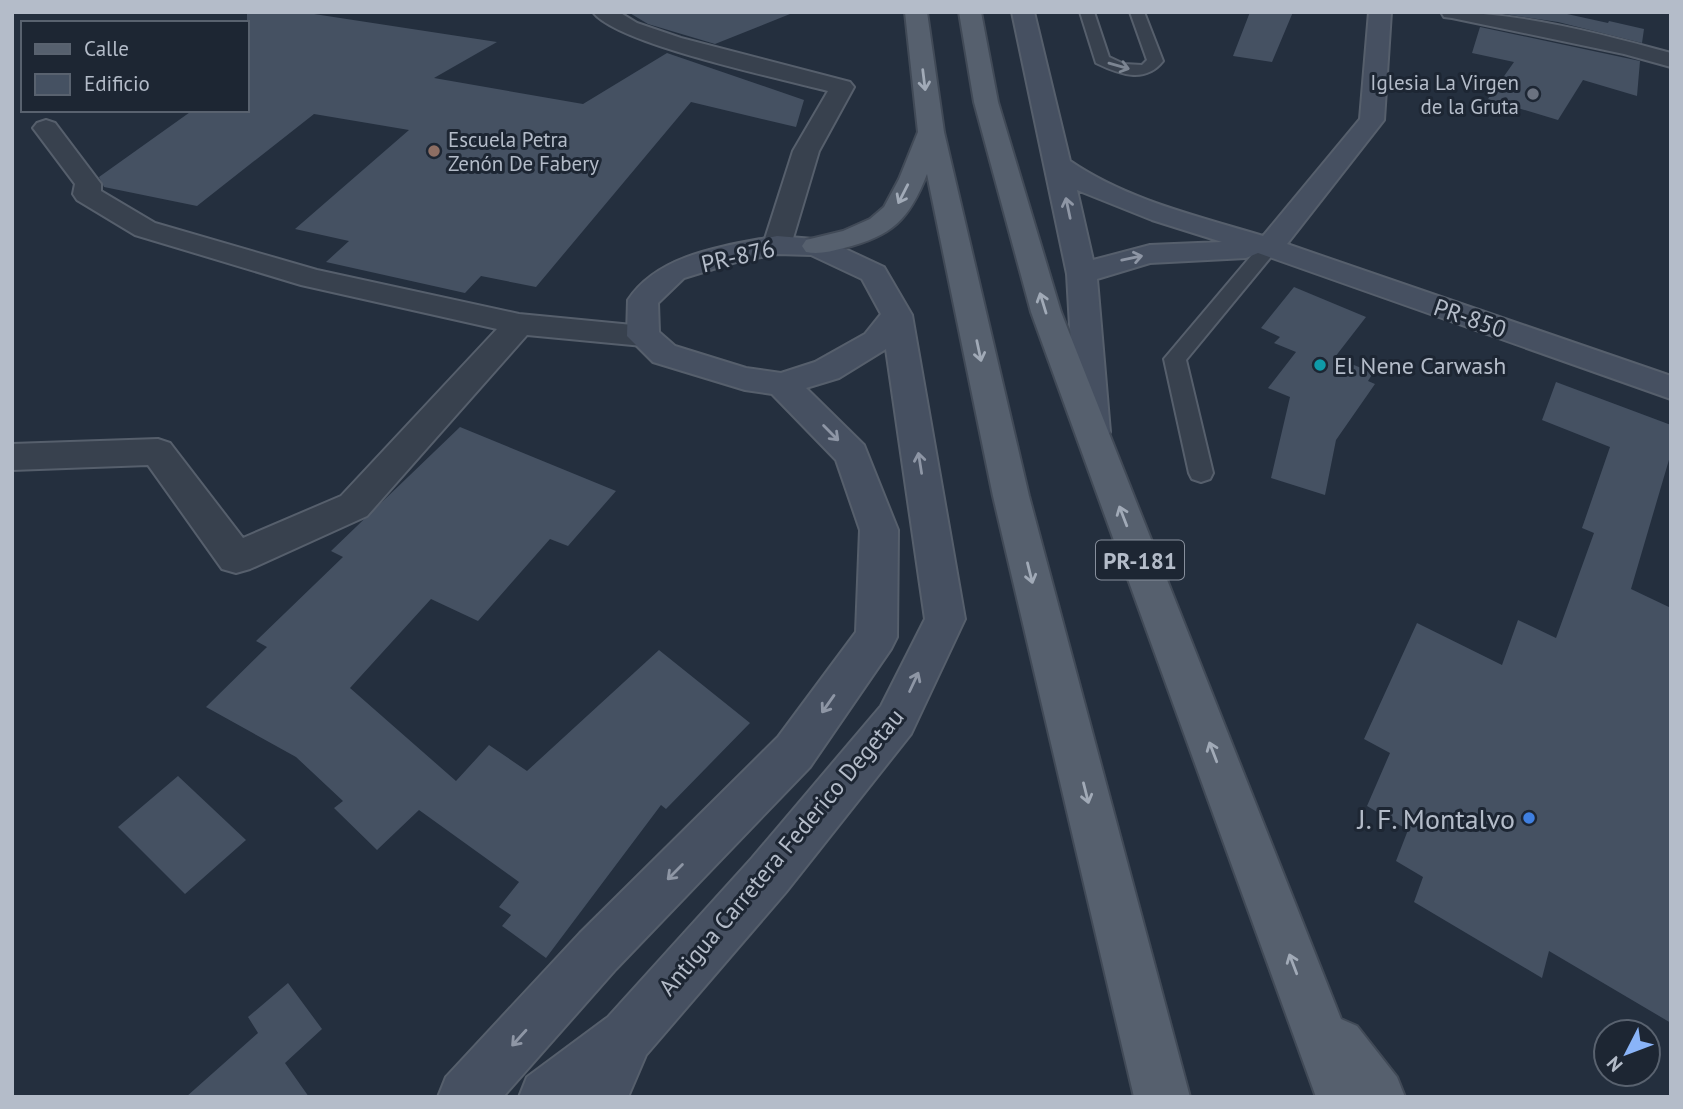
<svg xmlns="http://www.w3.org/2000/svg" width="1683" height="1109" font-family="'PT Sans',sans-serif">
<style>
.building{fill:#455162}
.lines{fill:none;stroke-linecap:round;stroke-linejoin:round}
.lane-casing{stroke:#565f6c;stroke-width:4}
.street-casing{stroke:#565f6c;stroke-width:4}
.secondary-casing{stroke:#565f6c;stroke-width:4}
.primary-casing{stroke:#414a57;stroke-width:4}
.lane{fill:#38414e;fill-rule:evenodd}
.street{fill:#38414e;fill-rule:evenodd}
.secondary{fill:#465061;fill-rule:evenodd}
.primary{fill:#56606e;fill-rule:evenodd}
.oneway{stroke:#7c8592}
.oneway2{stroke:#a1aab7}
.oneway3{stroke:#8e96a5}
.worship-dot{fill:#6b7280;stroke:#1d2633;stroke-width:2.5}
.education-dot{fill:#8d6e63;stroke:#1d2633;stroke-width:2.5}
.culture-dot{fill:#0f9aa8;stroke:#1d2633;stroke-width:2.5}
.shop-dot{fill:#3f7fe0;stroke:#1d2633;stroke-width:2.5}
.labels{text-anchor:middle;dominant-baseline:central;stroke-width:6;stroke-linejoin:round;paint-order:stroke}
.far-poi-label{font-size:21px;fill:#b4bcc9;stroke:#1d2633;text-anchor:end}
.shield{fill:#1d2633;stroke:#878f9c;stroke-width:2}
.shield-label{font-size:23px;font-weight:bold;fill:#b4bcc9}
.street-label{font-size:24px;fill:#b4bcc9;stroke:#1d2633}
.poi-label{font-size:24px;fill:#b4bcc9;stroke:#1d2633;text-anchor:start}
.near-poi-label{font-size:28px;fill:#b4bcc9;stroke:#1d2633;text-anchor:end}
</style>
<rect width="100%" height="100%" fill="#242f3e"/>
<path class="building" d="M 247,12 L 301,12 L 497,42 L 434,78 L 583,104 L 667,53 L 804,100 L 796,127 L 691,102 L 536,287 L 481,276 L 465,293 L 326,262 L 349,241 L 295,229 L 409,130 L 314,114 L 197,206 L 104,187 L 99,177 L 193,110 L 247,110 Z
M 628,12 L 790,12 L 790,14 L 715,44 L 648,24 Z
M 1250,12 L 1293,12 L 1272,62 L 1233,56 Z
M 1491,12 L 1558,12 L 1608,23 L 1609,21 L 1644,29 L 1642,43 L 1558,22 Z
M 1480,27 L 1640,61 L 1637,96 L 1583,80 L 1558,120 L 1488,99 L 1514,62 L 1472,53 Z
M 1294,287 L 1366,317 L 1335,357 L 1373,373 L 1368,381 L 1375,384 L 1336,440 L 1325,495 L 1271,478 L 1290,397 L 1268,388 L 1296,352 L 1274,343 L 1280,337 L 1261,328 Z
M 1556,382 L 1671,425 L 1671,453 L 1631,589 L 1671,608 L 1671,1023 L 1549,951 L 1542,978 L 1414,902 L 1423,877 L 1396,861 L 1408,830 L 1367,806 L 1390,753 L 1364,739 L 1417,623 L 1502,665 L 1518,620 L 1556,638 L 1594,533 L 1582,528 L 1610,447 L 1542,420 Z
M 460,427 L 616,491 L 568,546 L 550,539 L 478,621 L 431,599 L 350,688 L 456,781 L 489,745 L 527,771 L 659,650 L 750,723 L 666,809 L 661,805 L 546,958 L 502,926 L 511,915 L 499,907 L 519,882 L 419,810 L 377,850 L 334,808 L 343,801 L 296,757 L 206,707 L 267,647 L 256,641 L 343,557 L 331,551 Z
M 178,776 L 246,840 L 185,894 L 118,827 Z
M 288,983 L 322,1029 L 285,1063 L 309,1097 L 186,1097 L 258,1033 L 248,1017 Z"/>
<g class="lines">
<g class="lane-casing">
<path id="lane" d="M 1080,12 L 1094,12 L 1109,57 L 1124,64 L 1142,65 L 1147,60 L 1130,12 L 1144,12 L 1163,61 C 1145,84 1119,74 1096,63 Z
M 1269,241 L 1279,247 L 1186,360 L 1213,473 L 1210,479 L 1201,482 L 1192,479 L 1189,473 L 1164,359 L 1262,243 Z"/>
</g>
<g class="street-casing">
<path id="street" d="M 593,12 L 619,12 L 637,23 L 681,38 L 850,82 L 854,87 L 819,151 L 791,245 L 787,251 L 777,254 L 767,251 L 763,245 L 793,151 L 828,91 C 783,79 616,44 593,12 Z
M 1441,12 C 1518,12 1597,33 1671,53 L 1671,67 L 1624,54 L 1452,18 L 1444,17 Z
M 46,120 L 55,123 L 101,184 L 101,191 L 155,223 L 317,270 L 519,314 L 643,326 L 654,329 L 659,336 L 654,343 L 643,346 L 527,335 L 367,516 L 250,569 L 236,573 L 222,569 L 148,465 L 12,470 L 12,444 L 158,439 L 170,443 L 243,538 L 341,496 L 497,329 L 301,285 L 135,235 L 77,200 L 73,194 L 75,184 L 33,128 L 37,123 Z"/>
</g>
<g class="secondary-casing">
<path id="secondary" d="M 1012,12 L 1034,12 L 1070,161 C 1127,200 1197,216 1263,236 L 1360,119 L 1369,12 L 1391,12 L 1384,120 L 1287,244 L 1671,376 L 1671,399 L 1258,253 L 1246,258 L 1150,263 L 1097,279 L 1110,432 L 1105,441 L 1093,444 L 1081,441 L 1076,432 L 1067,274 ZM 1077,190 L 1152,220 L 1222,242 L 1150,245 L 1093,260 Z
M 777,236 L 826,240 L 884,267 L 912,315 L 965,619 L 911,734 L 786,892 L 646,1055 L 628,1097 L 519,1097 L 527,1077 L 608,1017 L 752,858 L 881,706 L 925,619 L 886,349 L 839,378 L 806,388 L 864,445 L 898,530 L 897,637 L 891,649 L 810,767 L 616,969 L 503,1097 L 438,1097 L 446,1077 L 580,933 L 778,737 L 856,632 L 860,530 L 836,460 L 772,394 L 745,390 L 653,362 L 627,336 L 628,300 C 659,253 726,246 777,236 ZM 777,254 L 811,255 L 862,279 L 881,314 L 865,334 L 815,362 L 781,373 L 746,368 L 675,346 L 659,332 L 658,303 L 684,278 L 736,262 Z"/>
</g>
<g class="primary-casing">
<path id="primary" d="M 905,12 L 927,12 L 944,132 L 1029,496 L 1190,1097 L 1134,1097 L 993,496 L 927,174 C 909,220 892,236 844,248 C 831,251 819,255 806,252 L 802,246 L 806,240 L 843,231 L 870,219 L 884,207 L 899,179 L 918,132 Z
M 959,12 L 981,12 L 998,102 L 1061,312 L 1341,1019 L 1357,1026 L 1397,1077 L 1405,1097 L 1316,1097 L 1031,312 L 974,102 Z"/>
</g>
<use href="#lane" class="lane"/>
<use href="#street" class="street"/>
<use href="#secondary" class="secondary"/>
<use href="#primary" class="primary"/>
</g>
<defs><path id="oneway-shaft" d="M-6 0H5M1.5-3L5.5 0L1.5 3" fill="none" stroke-width="1.6" stroke-linecap="round" stroke-linejoin="round" transform="scale(1.75)"/></defs>
<use class="oneway" href="#oneway-shaft" transform="translate(1119 66) rotate(16)"/>
<g class="oneway2">
<use href="#oneway-shaft" transform="translate(924 80) rotate(83)"/>
<use href="#oneway-shaft" transform="translate(903 194) rotate(117)"/>
<use href="#oneway-shaft" transform="translate(1043 303) rotate(-107)"/>
<use href="#oneway-shaft" transform="translate(979 351) rotate(78)"/>
<use href="#oneway-shaft" transform="translate(1123 516) rotate(-111)"/>
<use href="#oneway-shaft" transform="translate(1030 573) rotate(76)"/>
<use href="#oneway-shaft" transform="translate(1213 752) rotate(-111)"/>
<use href="#oneway-shaft" transform="translate(1086 793) rotate(76)"/>
<use href="#oneway-shaft" transform="translate(1293 964) rotate(-111)"/>
</g>
<g class="oneway3">
<use href="#oneway-shaft" transform="translate(1068 208) rotate(-102)"/>
<use href="#oneway-shaft" transform="translate(1132 258) rotate(-12)"/>
<use href="#oneway-shaft" transform="translate(831 433) rotate(45)"/>
<use href="#oneway-shaft" transform="translate(920 463) rotate(-99)"/>
<use href="#oneway-shaft" transform="translate(914 682) rotate(-65)"/>
<use href="#oneway-shaft" transform="translate(828 704) rotate(125)"/>
<use href="#oneway-shaft" transform="translate(675 872) rotate(135)"/>
<use href="#oneway-shaft" transform="translate(519 1038) rotate(132)"/>
</g>
<circle class="worship-dot" cx="1533" cy="94" r="7"/>
<circle class="education-dot" cx="434" cy="151" r="7"/>
<circle class="culture-dot" cx="1320" cy="365" r="7"/>
<circle class="shop-dot" cx="1529" cy="818" r="7"/>
<g class="labels">
<g class="far-poi-label">
<text x="1519" y="82">Iglesia La Virgen<tspan x="1519" dy="24">de la Gruta</tspan></text>
<text x="448" y="139" text-anchor="start">Escuela Petra<tspan x="448" dy="24">Zenón De Fabery</tspan></text>
</g>
<rect class="shield" x="1096" y="540.5" width="88" height="39" rx="5"/>
<g class="shield-label">
<text x="1140" y="560">PR-181</text>
</g>
<g class="street-label">
<text transform="translate(738 256) rotate(-13)">PR-876</text>
<text transform="translate(1470 318) rotate(19)">PR-850</text>
<text transform="translate(781 852) rotate(-50)">Antigua Carretera Federico Degetau</text>
</g>
<g class="poi-label">
<text x="1334" y="365">El Nene Carwash</text>
</g>
<g class="near-poi-label">
<text x="1515" y="818">J. F. Montalvo</text>
</g>
</g>
<rect width="1683" height="1109" fill="none" stroke="#b4bcc9" stroke-width="28"/>
<rect x="21" y="21" width="228" height="91" fill="#1d2633" stroke="#59626f" stroke-width="2"/>
<rect x="35" y="44" width="35" height="10" fill="#56606e" stroke="#59626f" stroke-width="2"/>
<text x="84" y="56" font-size="21" fill="#b4bcc9">Calle</text>
<rect x="35" y="74" width="35" height="21" fill="#455162" stroke="#59626f" stroke-width="2"/>
<text x="84" y="91" font-size="21" fill="#b4bcc9">Edificio</text>
<g transform="translate(1627 1053) rotate(228)"><circle r="33" fill="#1d2633" stroke="#59626f" stroke-width="2"/>
<path d="M0-5L12 26L0 18L-12 26Z" fill="#8ab4f8"/>
<text y="-10" font-size="19" font-weight="bold" text-anchor="middle" fill="#b4bcc9">N</text>
</g>
</svg>
